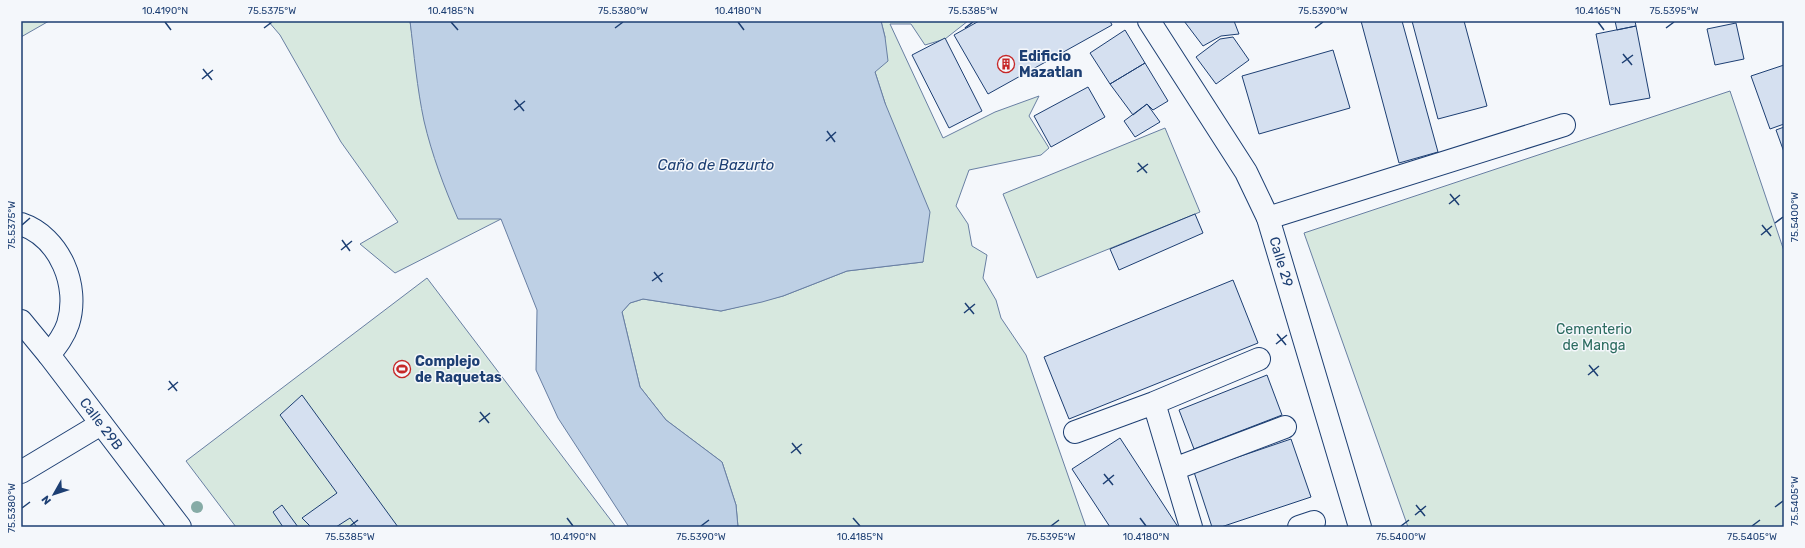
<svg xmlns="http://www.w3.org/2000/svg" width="1805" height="548" font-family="Rubik,sans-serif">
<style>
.green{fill:#d7e8df;stroke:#687fa3}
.water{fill:#bed0e5;stroke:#687fa3}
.building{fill:#d5e0f0;stroke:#1d3f73}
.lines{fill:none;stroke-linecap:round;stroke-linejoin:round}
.minor-casing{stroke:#1d3f73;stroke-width:24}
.major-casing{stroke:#1d3f73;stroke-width:24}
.minor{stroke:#f4f7fb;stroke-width:22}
.major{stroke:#f4f7fb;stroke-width:22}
.tree{fill:#86aba6}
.ticks{fill:none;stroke:#1d3f73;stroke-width:1.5}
.labels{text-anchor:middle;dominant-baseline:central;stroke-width:3;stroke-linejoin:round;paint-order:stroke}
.poi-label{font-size:14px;font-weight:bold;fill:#1d3f73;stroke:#f4f7fb;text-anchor:start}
.street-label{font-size:14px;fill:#1d3f73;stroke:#f4f7fb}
.park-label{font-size:14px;fill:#2c6c60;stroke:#f4f7fb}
.water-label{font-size:15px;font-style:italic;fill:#1d3f73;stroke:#f4f7fb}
.neatline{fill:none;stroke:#1d3f73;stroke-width:1.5}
.ticks-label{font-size:10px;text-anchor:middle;fill:#1d3f73}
</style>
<rect width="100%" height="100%" fill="#f4f7fb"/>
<path class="green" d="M 21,21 L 49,21 L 21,37 Z
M 268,21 L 410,21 L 415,56 L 501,219 L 395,273 L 360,244 L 398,222 L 341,142 L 280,35 Z
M 881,21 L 968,21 L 945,39 L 925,45 L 911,24 L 890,24 L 943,138 L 995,112 L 1039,96 L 1029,116 L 1049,148 L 1041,155 L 969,170 L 956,206 L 968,224 L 972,246 L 987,255 L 983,278 L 996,300 L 1001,318 L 1026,355 L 1086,527 L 738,527 L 736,505 L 722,462 L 666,420 L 640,387 L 622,312 L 630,303 L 643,299 L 721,311 L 783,296 L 847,271 L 923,262 L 885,103 L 875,72 L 885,37 Z
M 1730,91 L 1784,251 L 1784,527 L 1408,527 L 1304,233 Z
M 1165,128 L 1200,212 L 1037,278 L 1003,194 Z
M 427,278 L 616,527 L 236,527 L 186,461 Z"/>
<path class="water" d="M 410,21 L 881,21 L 885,37 L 888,61 L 875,72 L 885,103 L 930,212 L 923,262 L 847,271 L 783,296 L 762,302 L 721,311 L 643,299 L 630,303 L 622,312 L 640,387 L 666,420 L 722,462 L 736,505 L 738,527 L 629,527 L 558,418 L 536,370 L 537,310 L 501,219 L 458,219 C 444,187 432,155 424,121 C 417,88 414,54 410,21 Z"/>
<path class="building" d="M 979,21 L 1110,21 L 1112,25 L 988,94 L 954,35 Z
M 1184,21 L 1234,21 L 1239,34 L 1221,36 L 1203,46 Z
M 1361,21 L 1402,21 L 1438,152 L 1399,163 Z
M 1412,21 L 1464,21 L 1487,106 L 1438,119 Z
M 1615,21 L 1635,21 L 1636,26 L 1617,30 Z
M 1736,23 L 1744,59 L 1715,65 L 1707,29 Z
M 1636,26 L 1650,98 L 1610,105 L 1596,34 Z
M 1125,30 L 1145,63 L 1110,84 L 1090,53 Z
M 1233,37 L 1249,60 L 1216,84 L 1196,57 L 1220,39 Z
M 945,38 L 982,111 L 949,128 L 912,55 Z
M 1333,50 L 1350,108 L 1259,134 L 1242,76 Z
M 1145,63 L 1168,101 L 1153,110 L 1147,104 L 1133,115 L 1110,84 Z
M 1784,65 L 1784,124 L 1770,129 L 1751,76 Z
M 1088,87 L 1105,117 L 1051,147 L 1034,116 Z
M 1147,104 L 1160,122 L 1135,137 L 1124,121 Z
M 1784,127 L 1784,152 L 1776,130 Z
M 1195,214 L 1203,233 L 1119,270 L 1110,249 Z
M 1233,280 L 1258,343 L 1069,419 L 1044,357 Z
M 1267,375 L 1282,415 L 1194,449 L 1179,410 Z
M 302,395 L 398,527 L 357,527 L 350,518 L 336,527 L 311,527 L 302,518 L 337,493 L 280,415 Z
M 1120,438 L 1178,527 L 1110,527 L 1072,469 Z
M 1291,439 L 1311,497 L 1221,527 L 1212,527 L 1194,472 Z
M 282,505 L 298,527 L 283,527 L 273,512 Z"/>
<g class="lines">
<g class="minor-casing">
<path id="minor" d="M 1268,218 L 1564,125
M 21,224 C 60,237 80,286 68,324 C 64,336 57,345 49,355
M 1154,403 L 1191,527
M 1075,432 L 1154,403 L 1259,359
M 1174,469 L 1285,427
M 21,472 L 101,424
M 1299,527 L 1314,522"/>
</g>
<g class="major-casing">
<path id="major" d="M 1149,21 L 1246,172 L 1268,218 L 1360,527
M 21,321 L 49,355 L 180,527"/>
</g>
<use href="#minor" class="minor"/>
<use href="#major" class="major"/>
</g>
<circle class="tree" cx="197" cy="507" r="6"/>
<path class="ticks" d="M 165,22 L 171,30M 451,22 L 458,30M 738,22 L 744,30M 1598,22 L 1604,30M 264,28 L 272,22M 615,28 L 623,22M 965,28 L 973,22M 1315,28 L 1323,22M 1666,28 L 1674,22M 1623,54 L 1632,65M 1622,63 L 1633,55M 203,69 L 212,80M 202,79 L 213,70M 515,100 L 524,111M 514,110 L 525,101M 827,131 L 835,142M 826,141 L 836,132M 1138,163 L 1147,173M 1137,172 L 1148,164M 1450,194 L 1459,205M 1449,204 L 1460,195M 1775,223 L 1783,217M 22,225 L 30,218M 1762,225 L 1771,236M 1761,235 L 1772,226M 342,240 L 350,251M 341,250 L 352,241M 654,272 L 662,282M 652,281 L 663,273M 965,303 L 974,314M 964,313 L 975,304M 1277,334 L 1286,345M 1276,344 L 1287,335M 1589,365 L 1598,376M 1588,375 L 1599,366M 169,381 L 177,391M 168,390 L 178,382M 480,412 L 489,423M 479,422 L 490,413M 792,443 L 801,454M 791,453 L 802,444M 1104,474 L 1113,485M 1103,484 L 1114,475M 1416,505 L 1425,516M 1775,507 L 1783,501M 22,508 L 30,502M 1415,515 L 1426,506M 567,518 L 573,526M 853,518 L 860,526M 1140,518 L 1146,526M 350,526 L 358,520M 701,526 L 709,520M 1051,526 L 1059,520M 1401,526 L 1409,520M 1752,526 L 1760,520"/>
<defs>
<g id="building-ring" transform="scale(0.9)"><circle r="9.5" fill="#f4f7fb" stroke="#c62828" stroke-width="1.5"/><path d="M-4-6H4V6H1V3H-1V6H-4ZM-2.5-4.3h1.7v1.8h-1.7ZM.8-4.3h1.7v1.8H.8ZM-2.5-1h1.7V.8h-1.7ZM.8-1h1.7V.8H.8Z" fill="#c62828"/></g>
<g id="stadium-ring" transform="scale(0.9)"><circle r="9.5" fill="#f4f7fb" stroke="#c62828" stroke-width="1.5"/><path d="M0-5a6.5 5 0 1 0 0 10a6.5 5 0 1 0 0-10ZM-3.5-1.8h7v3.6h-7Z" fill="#c62828"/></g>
</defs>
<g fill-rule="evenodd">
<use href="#building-ring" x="1006" y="64"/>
<use href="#stadium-ring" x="402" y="369"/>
</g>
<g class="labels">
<g class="poi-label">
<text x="1019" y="56">Edificio<tspan x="1019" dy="16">Mazatlan</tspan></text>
<text x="415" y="361">Complejo<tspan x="415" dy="16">de Raquetas</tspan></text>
</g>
<g class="street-label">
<text transform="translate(1281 262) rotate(73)">Calle 29</text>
<text transform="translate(101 424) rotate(53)">Calle 29B</text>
</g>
<g class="park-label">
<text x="1594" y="329">Cementerio<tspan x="1594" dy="16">de Manga</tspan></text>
</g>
<g class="water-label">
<text x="716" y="165">Caño de Bazurto</text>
</g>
</g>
<rect width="1805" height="548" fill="none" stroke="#f4f7fb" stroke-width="44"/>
<g transform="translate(54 494) rotate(231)" stroke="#f4f7fb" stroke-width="3" paint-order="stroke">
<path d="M0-3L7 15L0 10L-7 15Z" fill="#1d3f73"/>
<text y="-6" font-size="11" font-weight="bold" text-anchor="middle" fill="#1d3f73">N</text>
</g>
<rect x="22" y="22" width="1761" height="504" class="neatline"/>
<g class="ticks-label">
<text x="165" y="14">10.4190°N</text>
<text x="272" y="14">75.5375°W</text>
<text x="451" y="14">10.4185°N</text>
<text x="623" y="14">75.5380°W</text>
<text x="738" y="14">10.4180°N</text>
<text x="973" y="14">75.5385°W</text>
<text x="1323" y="14">75.5390°W</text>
<text x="1598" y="14">10.4165°N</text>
<text x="1674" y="14">75.5395°W</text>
<text transform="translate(1794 217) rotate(-90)" y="4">75.5400°W</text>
<text transform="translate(11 225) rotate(-90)" y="4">75.5375°W</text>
<text transform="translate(1794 501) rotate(-90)" y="4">75.5405°W</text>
<text transform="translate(11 508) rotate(-90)" y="4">75.5380°W</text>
<text x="350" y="540">75.5385°W</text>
<text x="573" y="540">10.4190°N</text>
<text x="701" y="540">75.5390°W</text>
<text x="860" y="540">10.4185°N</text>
<text x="1051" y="540">75.5395°W</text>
<text x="1146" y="540">10.4180°N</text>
<text x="1401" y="540">75.5400°W</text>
<text x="1752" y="540">75.5405°W</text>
</g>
</svg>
